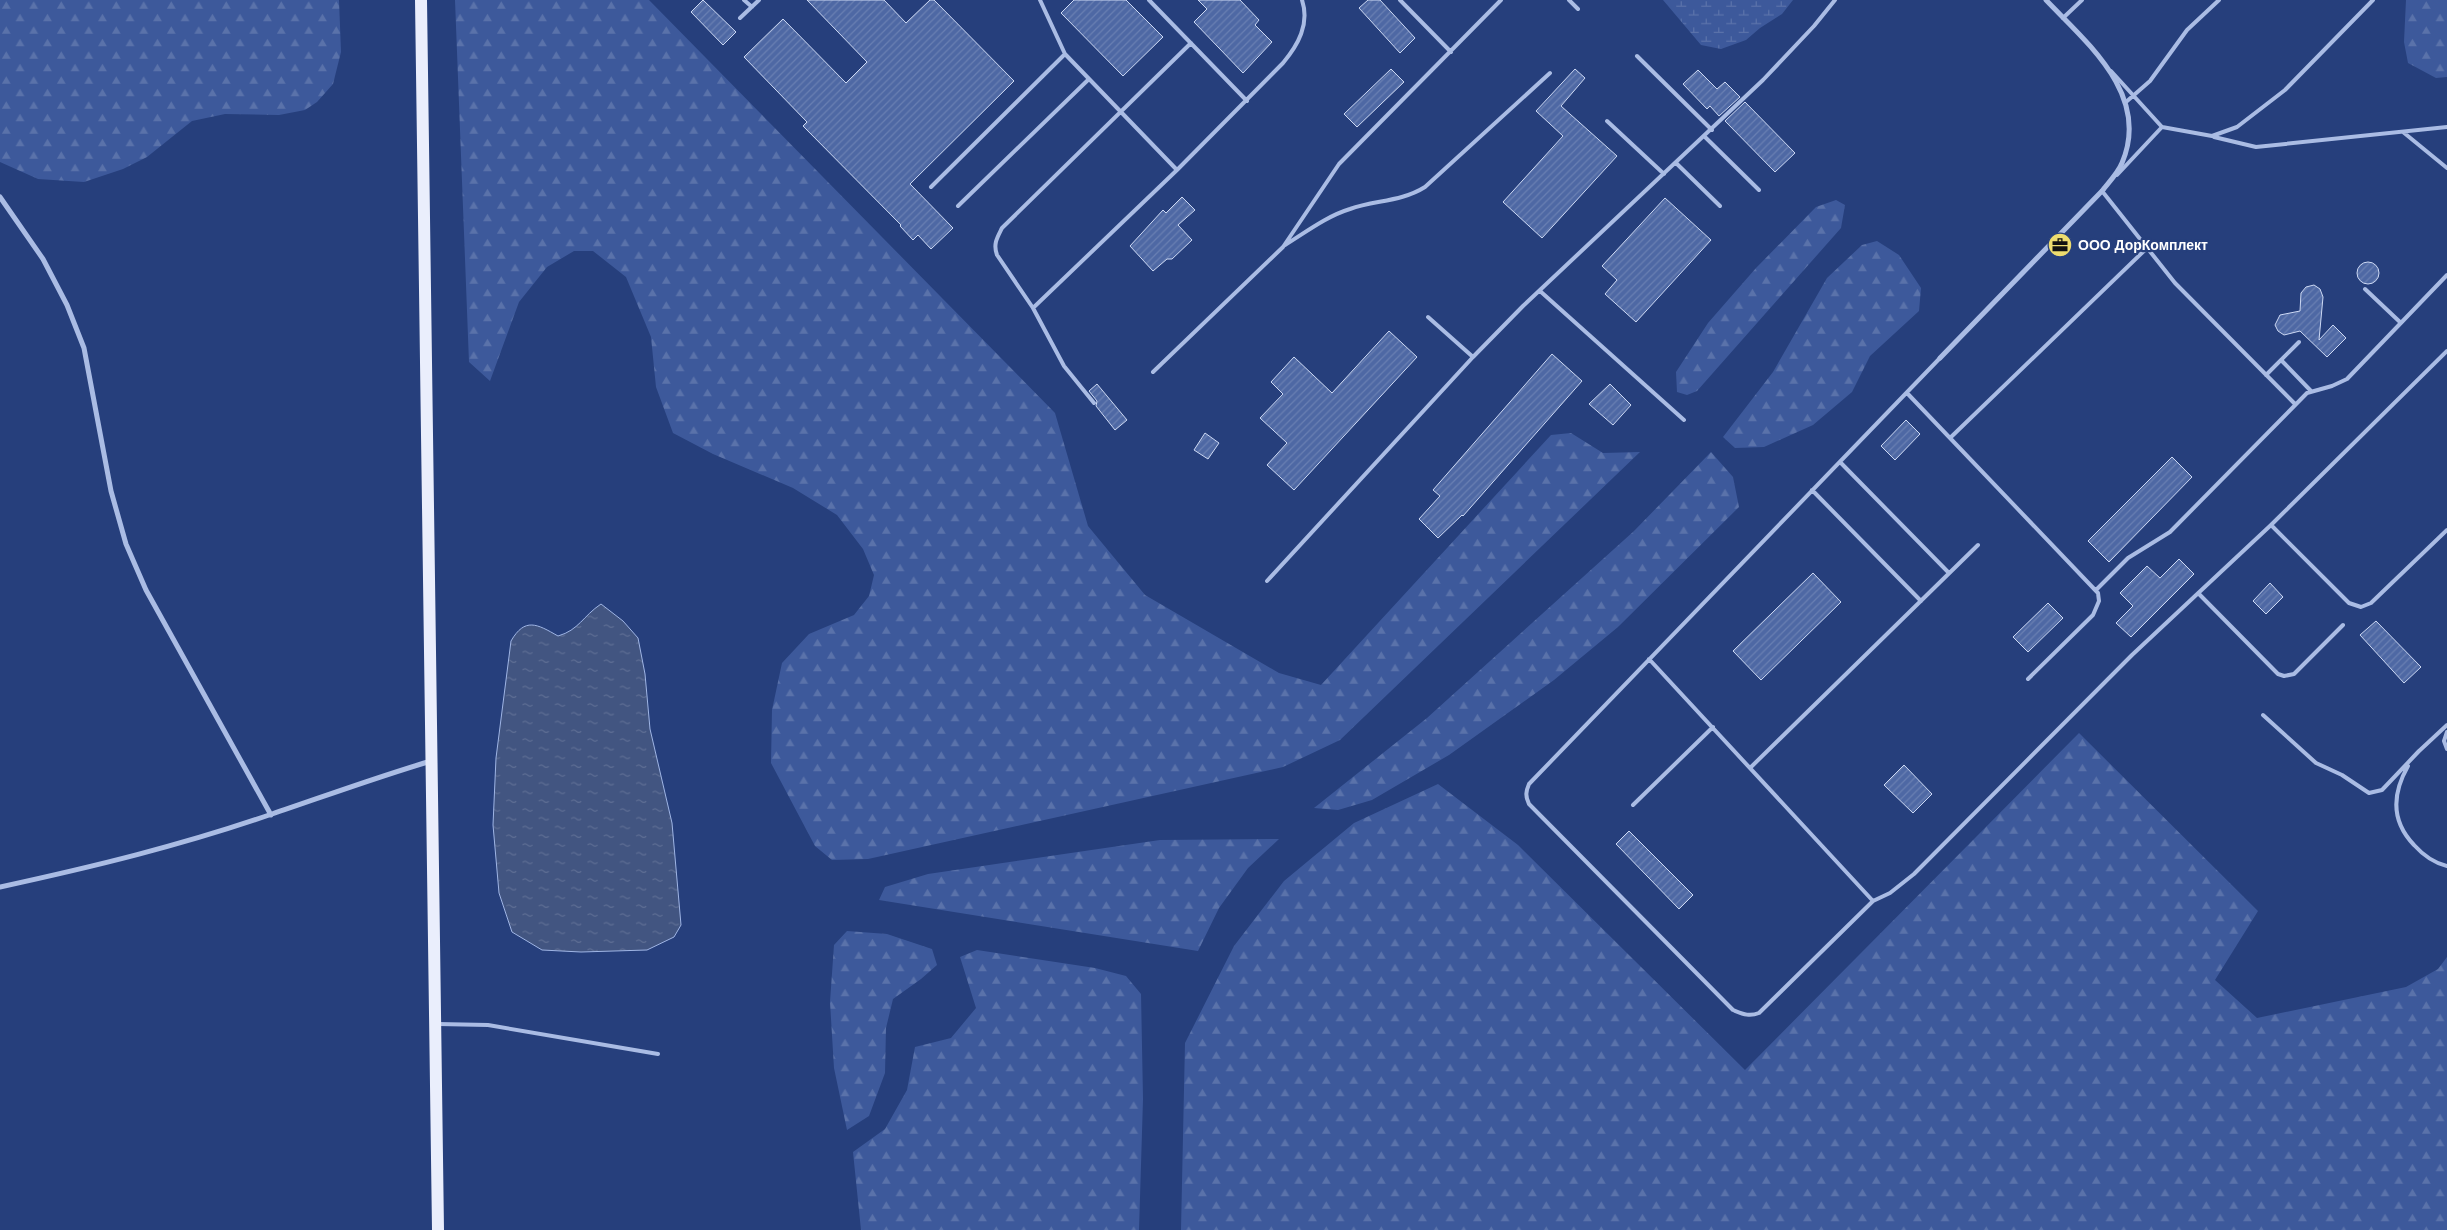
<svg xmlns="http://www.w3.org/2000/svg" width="2447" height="1230" font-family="Helvetica,sans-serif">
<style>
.forest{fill:url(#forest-firs)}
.wetland{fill:url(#wetland-marsh)}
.water{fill:url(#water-ripples);stroke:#9fb5e5}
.building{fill:url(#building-hatch);stroke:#cdd9f4}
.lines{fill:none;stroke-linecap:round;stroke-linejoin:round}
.service{stroke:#aabce4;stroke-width:4}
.minor{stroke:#aabce4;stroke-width:5}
.primary{stroke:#eaeefc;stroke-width:12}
.labels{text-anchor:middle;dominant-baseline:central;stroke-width:4.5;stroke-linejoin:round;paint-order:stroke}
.poi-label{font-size:14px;font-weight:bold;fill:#fff;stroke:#263f7c;text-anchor:start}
</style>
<defs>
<pattern id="forest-firs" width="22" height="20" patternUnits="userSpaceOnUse" patternTransform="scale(1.25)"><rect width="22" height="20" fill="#3d599b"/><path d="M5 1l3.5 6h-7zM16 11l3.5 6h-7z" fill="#5a72aa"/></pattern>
<pattern id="wetland-marsh" width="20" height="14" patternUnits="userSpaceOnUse" patternTransform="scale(1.25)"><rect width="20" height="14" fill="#3d599b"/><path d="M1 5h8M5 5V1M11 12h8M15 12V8" fill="none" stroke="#5a72aa"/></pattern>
<pattern id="water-ripples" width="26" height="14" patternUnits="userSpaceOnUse" patternTransform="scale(1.25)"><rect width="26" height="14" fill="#425581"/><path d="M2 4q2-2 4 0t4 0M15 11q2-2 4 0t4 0" fill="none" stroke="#5e6e94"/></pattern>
<pattern id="building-hatch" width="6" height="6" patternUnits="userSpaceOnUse" patternTransform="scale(1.25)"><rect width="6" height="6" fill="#4e68a4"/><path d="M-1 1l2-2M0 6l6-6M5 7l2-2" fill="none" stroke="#697fb2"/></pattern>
</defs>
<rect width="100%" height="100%" fill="#263f7c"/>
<path class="forest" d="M 0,0 L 339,0 L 341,52 L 333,84 L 317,102 L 305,110 L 279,115 L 225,114 L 192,121 L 147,157 L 123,169 L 84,182 L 38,179 L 0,162 Z
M 455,0 L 649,0 L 1055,413 L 1088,526 L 1145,595 L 1279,673 L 1321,685 L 1551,435 L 1571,433 L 1603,453 L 1640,452 L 1340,740 L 1283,767 L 868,859 L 832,860 L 815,846 L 771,763 L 772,710 L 782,663 L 809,634 L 854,615 L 869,596 L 874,575 L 863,549 L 837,515 L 793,488 L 713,454 L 673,433 L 656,387 L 651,337 L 626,277 L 593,251 L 574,251 L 547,267 L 519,302 L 490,381 L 469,362 Z
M 2406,0 L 2447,0 L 2447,77 L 2436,78 L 2408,63 L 2404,42 Z
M 1836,200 L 1845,205 L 1841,228 L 1697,391 L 1687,395 L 1677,392 L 1676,372 L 1708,323 L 1756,268 L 1816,207 Z
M 1877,241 L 1899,255 L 1921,288 L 1919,311 L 1870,356 L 1852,392 L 1813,425 L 1764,447 L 1735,448 L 1723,437 L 1773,372 L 1827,278 L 1862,245 Z
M 1711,452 L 1733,477 L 1739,507 L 1618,627 L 1554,680 L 1449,755 L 1372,800 L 1338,810 L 1314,808 L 1427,718 L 1634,531 Z
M 2079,733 L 2258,911 L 2215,980 L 2257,1018 L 2406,987 L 2438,969 L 2447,957 L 2447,1230 L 1181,1230 L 1185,1043 L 1234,946 L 1284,881 L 1354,823 L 1438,784 L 1518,845 L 1745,1070 Z
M 1279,839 L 1248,868 L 1219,908 L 1198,951 L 879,900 L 885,887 L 928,874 L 1160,840 Z
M 847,931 L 887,934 L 932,949 L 937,965 L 921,979 L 893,999 L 886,1028 L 885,1073 L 869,1116 L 847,1130 L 834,1068 L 830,1002 L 834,945 Z
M 977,950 L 1095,968 L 1126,976 L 1141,994 L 1143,1099 L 1139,1230 L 861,1230 L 853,1152 L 885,1129 L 907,1090 L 915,1047 L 951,1038 L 976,1008 L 960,957 Z"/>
<path class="wetland" d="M 1663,0 L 1793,0 L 1782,14 L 1760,28 L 1746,40 L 1721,49 L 1701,45 Z"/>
<path class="water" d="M 601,604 L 623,621 L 638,638 L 645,674 L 650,729 L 672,823 L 681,925 L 674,937 L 647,950 L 581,952 L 542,950 L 512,932 L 499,893 L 493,825 L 496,758 L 511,641 C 525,617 537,624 558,636 C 579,630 583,616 601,604 Z"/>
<path class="building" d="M 703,0 L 736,32 L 723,45 L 691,12 Z
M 807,0 L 884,0 L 906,23 L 930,0 L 934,0 L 1014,81 L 910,184 L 953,228 L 931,249 L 918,235 L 913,240 L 900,226 L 901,225 L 803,126 L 807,122 L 744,57 L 783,19 L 846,83 L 867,62 Z
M 1074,0 L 1126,0 L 1163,37 L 1123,76 L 1061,13 Z
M 1198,0 L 1240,0 L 1259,20 L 1255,25 L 1272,42 L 1243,73 L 1194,22 L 1207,9 Z
M 1368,0 L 1380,0 L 1415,38 L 1400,53 L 1359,8 Z
M 1391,69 L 1404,82 L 1357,127 L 1344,114 Z
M 1575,69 L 1585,78 L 1561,106 L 1617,156 L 1542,238 L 1503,202 L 1563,136 L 1536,111 Z
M 1698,70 L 1717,89 L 1725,82 L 1740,97 L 1719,116 L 1710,106 L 1707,109 L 1683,84 Z
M 1745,102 L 1795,153 L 1775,172 L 1725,121 Z
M 1182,197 L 1195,210 L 1178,225 L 1192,240 L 1172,259 L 1167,259 L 1153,271 L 1130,246 L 1163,210 L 1166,213 Z
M 1665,198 L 1711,240 L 1636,322 L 1605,294 L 1617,280 L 1602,266 Z
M2357 273a11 11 0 1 1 22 0a11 11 0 1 1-22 0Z
M 2314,285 L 2320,289 L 2323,297 L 2319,340 L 2333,325 L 2346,338 L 2327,357 L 2300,331 L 2284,335 L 2278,331 L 2275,325 L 2280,315 L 2300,311 L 2301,293 L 2306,287 Z
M 1389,331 L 1417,357 L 1294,490 L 1267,465 L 1287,443 L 1260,418 L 1283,394 L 1271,382 L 1294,357 L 1332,393 Z
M 1552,354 L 1582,381 L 1463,516 L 1462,515 L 1438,538 L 1419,519 L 1440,496 L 1433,490 Z
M 1097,384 L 1127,420 L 1115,430 L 1096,406 L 1097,401 L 1089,391 Z
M 1610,384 L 1631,405 L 1613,425 L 1589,404 Z
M 1906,420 L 1920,434 L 1895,460 L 1881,446 Z
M 1205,433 L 1219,443 L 1208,459 L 1194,450 Z
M 2172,457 L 2192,477 L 2109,562 L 2088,541 Z
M 2179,559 L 2194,574 L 2131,637 L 2116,623 L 2133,606 L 2120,593 L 2147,566 L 2160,578 Z
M 1813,573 L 1841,602 L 1761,680 L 1733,651 Z
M 2270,583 L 2283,597 L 2266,614 L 2253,601 Z
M 2048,603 L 2063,618 L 2028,652 L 2013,637 Z
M 2376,621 L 2421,667 L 2404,683 L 2360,635 Z
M 1904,765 L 1932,794 L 1913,813 L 1884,785 Z
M 1629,831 L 1693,895 L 1679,909 L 1616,844 Z"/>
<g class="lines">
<path class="service" d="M 744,0 L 752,7
M 1149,0 L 1247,101
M 1400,0 L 1451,52
M 1569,0 L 1578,9
M 740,18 L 759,0
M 2063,18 L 2082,0
M 1065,54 L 1177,170
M 1637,56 L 1712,130
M 2111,71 L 2162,127 L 2212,136 L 2237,127 L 2285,90 L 2373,0
M 2126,102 L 2150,81 L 2187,30 L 2219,0
M 1607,121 L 1664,174
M 2403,132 L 2447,168
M 1705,137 L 1759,190
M 2214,137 L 2256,147 L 2447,127
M 1676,163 L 1720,206
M 2117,175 L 2162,127
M 931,187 L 1065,54 L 1040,0
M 2104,189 L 2102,191 L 2175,283 L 2295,404
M 958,206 L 1089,79
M 1285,245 C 1306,232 1327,216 1350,209 C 1375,200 1401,202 1425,187 L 1550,73
M 2365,289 L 2401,323
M 1540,291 L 1684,420
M 1033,308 L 1177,170 L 1283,63 C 1298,45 1310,24 1302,0
M 1428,317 L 1473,357
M 1940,358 L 1529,784 C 1526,791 1525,796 1529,804 L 1733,1010 C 1743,1014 1749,1017 1759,1013 L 1873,901 L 1890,893 L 1914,874 L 2132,655 L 2271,525 L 2447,351
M 2281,360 L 2311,391
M 1153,372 L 1283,247 L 1339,164 L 1501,0
M 2266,375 L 2299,342
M 1907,393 L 2098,593 L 2099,601 L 2093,615 L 2028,679
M 1094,403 L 1064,366 L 1033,308 L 997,255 C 993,244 997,238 1002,228 L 1191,43
M 1950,438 L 2147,248
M 1840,462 L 1949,573
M 1812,490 L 1921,601
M 2271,525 L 2349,603 L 2361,607 L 2371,603 L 2447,530
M 1267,581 L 1473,357 L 1523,306 L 1763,80 L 1814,26 L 1835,0
M 2096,590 L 2128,558 L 2170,532 L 2307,393 L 2332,386 L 2347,379 L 2447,275
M 2199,594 L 2278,674 L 2284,676 L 2294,674 L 2343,625
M 1649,659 L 1873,901
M 2263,715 L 2316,763 L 2342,775 L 2369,793 L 2382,790 L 2419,751
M 2447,732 L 2444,741 L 2447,749
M 2418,752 L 2447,725
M 2408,766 C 2392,794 2391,821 2414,845 C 2423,855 2434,863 2447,866
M 1750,768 L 1978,545
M 1633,805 L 1713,727
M 438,1024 L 488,1025 L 658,1054"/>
<path class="minor" d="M 0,197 L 43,259 L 67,305 L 84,348 L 111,491 L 126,544 L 146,590 L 271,815
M 1940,358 L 2102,191 C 2109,182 2118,173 2122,163 C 2151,95 2087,43 2046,0
M 0,887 C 92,867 183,845 272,814 C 325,796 377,777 431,761"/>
<path class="primary" d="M 421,0 L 438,1230"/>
</g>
<defs>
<g id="office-disc" transform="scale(1.25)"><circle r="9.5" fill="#eddc6f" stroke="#263f7c"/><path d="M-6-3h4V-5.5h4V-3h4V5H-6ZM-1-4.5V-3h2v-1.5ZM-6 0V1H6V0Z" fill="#111"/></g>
</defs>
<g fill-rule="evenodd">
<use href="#office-disc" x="2060" y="245"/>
</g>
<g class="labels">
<g class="poi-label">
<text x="2078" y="245">ООО ДорКомплект</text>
</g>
</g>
</svg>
